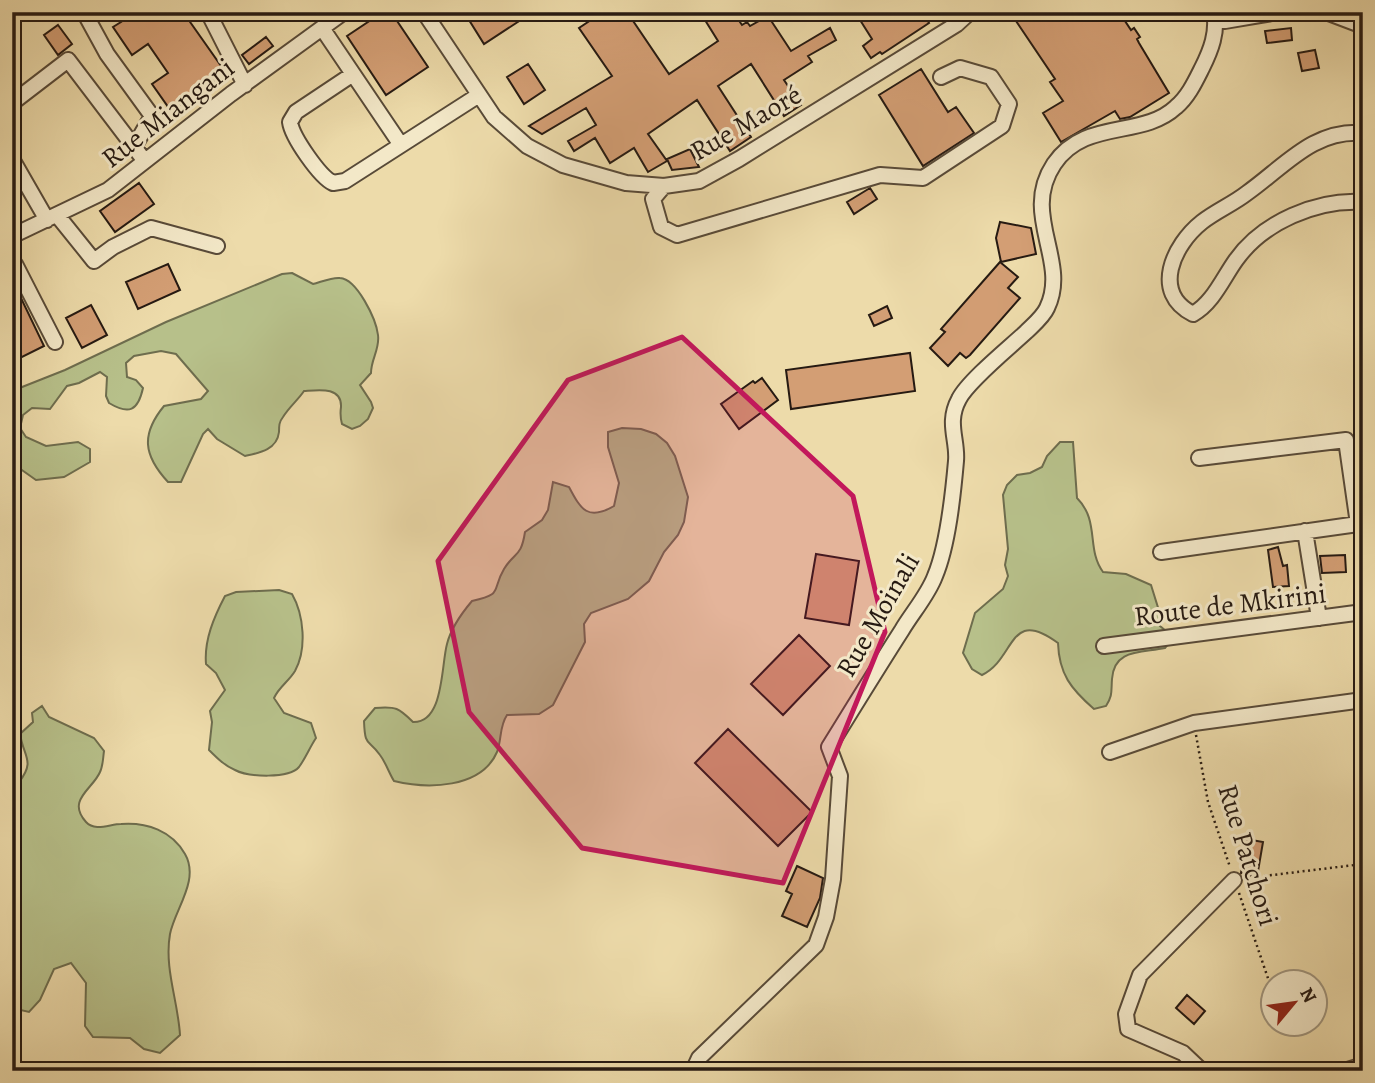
<svg xmlns="http://www.w3.org/2000/svg" width="1375" height="1083" font-family="Alegreya,serif">
<style>
.green{fill:#b7c08a;stroke:#6e6d4e;stroke-width:2}
.building{fill:#d39e74;stroke:#261a12;stroke-width:2}
.lines{fill:none;stroke-linecap:round;stroke-linejoin:round}
.minor-casing{stroke:#584a38;stroke-width:18}
.path{stroke:#261a12;stroke-width:2.5;stroke-dasharray:2 3.5;stroke-linecap:butt}
.minor{stroke:#f3e8c8;stroke-width:14}
.marked{fill:#c2185b;fill-opacity:0.2;stroke:#c2185b;stroke-width:5;stroke-linejoin:round}
.labels{text-anchor:middle;dominant-baseline:central;stroke-width:6;stroke-linejoin:round;paint-order:stroke}
.street-label{font-size:28px;fill:#261a12;stroke:#f3e8c8}
</style>
<rect width="100%" height="100%" fill="#eddbaa"/>
<filter id="stains"><feTurbulence type="fractalNoise" baseFrequency=".00286" numOctaves="4"/><feColorMatrix values="0 0 0 0 .2 0 0 0 0 .09 0 0 0 0 .02 0 0 0 .5 -.17"/></filter>
<radialGradient id="worn" r=".72"><stop offset=".6" stop-color="#630" stop-opacity="0"/><stop offset="1" stop-color="#630" stop-opacity=".3"/></radialGradient>
<path class="green" d="M 292,273 L 313,284 C 321,282 332,277 340,278 C 357,279 376,319 378,335 C 380,349 371,359 371,373 L 360,385 L 371,402 L 373,408 L 368,419 L 360,426 L 352,429 L 342,424 C 340,417 340,414 341,407 C 342,386 318,390 304,391 C 298,400 289,407 283,417 C 279,422 279,426 279,432 C 277,450 259,453 245,456 L 217,439 L 208,429 L 203,434 L 181,482 L 168,482 C 143,455 141,434 164,406 L 201,399 L 208,391 L 176,354 L 161,351 L 134,356 L 126,363 L 127,377 L 136,380 L 143,388 C 138,411 129,415 109,403 L 106,396 L 107,377 L 100,372 L 79,383 L 67,386 L 50,409 L 32,408 L 23,415 L 20,428 L 26,437 L 46,446 L 78,442 L 90,449 L 90,462 L 64,477 L 36,480 L 12,463 L 12,391 L 65,370 L 166,322 L 282,274 Z
M 622,428 L 641,429 L 656,434 L 667,443 L 675,456 L 688,497 L 684,522 L 678,535 L 664,552 L 649,581 L 628,599 L 591,613 L 584,624 L 585,642 L 553,705 L 539,714 L 507,715 C 499,727 502,739 497,752 C 481,789 427,789 394,781 C 389,773 386,763 380,755 C 368,738 365,748 364,721 L 375,708 C 396,706 399,708 413,722 C 444,723 441,666 447,644 C 451,628 461,614 472,601 C 504,594 491,591 504,569 C 515,551 521,558 525,532 L 542,520 L 548,510 L 553,482 L 569,487 C 581,510 588,521 614,506 L 619,483 L 608,447 L 608,432 Z
M 1060,442 L 1073,442 L 1077,498 C 1100,521 1086,549 1103,572 L 1126,574 L 1151,585 L 1160,614 L 1160,626 L 1166,631 L 1169,643 L 1165,648 C 1140,653 1114,649 1112,679 C 1111,691 1113,695 1106,706 L 1094,709 C 1071,689 1059,674 1058,643 C 1008,606 1016,659 982,675 L 972,669 L 963,653 L 975,613 L 1003,589 L 1008,576 L 1005,565 L 1008,549 L 1003,495 L 1007,485 L 1017,475 L 1030,473 L 1042,467 L 1047,456 Z
M 279,590 L 292,594 C 304,615 307,649 295,671 C 289,681 279,687 274,698 L 284,713 L 311,723 L 316,738 C 310,747 305,759 299,767 C 289,779 248,777 235,770 C 225,766 217,758 209,750 L 212,722 L 210,711 L 225,690 L 216,673 L 206,664 C 204,640 214,617 225,596 L 236,592 Z
M 42,706 L 49,717 L 94,738 L 104,751 C 103,758 103,766 100,772 C 93,789 66,800 86,822 C 95,832 110,824 121,824 C 147,822 172,831 185,854 C 200,880 175,909 170,934 C 164,968 178,1001 180,1035 L 160,1053 L 144,1049 L 130,1038 L 93,1037 L 85,1026 L 86,983 L 71,963 L 54,969 L 40,1000 L 29,1012 L 12,1008 L 12,781 L 19,782 C 36,761 23,756 20,734 L 33,722 L 32,713 Z"/>
<path class="building" d="M 114,12 L 183,12 L 226,73 L 171,111 L 152,84 L 168,73 L 148,44 L 132,55 L 113,27 L 121,22 Z
M 383,12 L 391,12 L 428,67 L 386,95 L 347,36 Z
M 464,12 L 533,12 L 484,44 Z
M 603,12 L 627,12 L 669,74 L 718,41 L 700,12 L 733,12 L 742,25 L 747,22 L 750,26 L 768,16 L 791,51 L 830,28 L 836,40 L 808,56 L 812,62 L 784,80 L 801,105 L 784,116 L 751,64 L 718,86 L 751,137 L 730,151 L 697,100 L 648,134 L 667,161 L 648,172 L 634,148 L 610,163 L 595,138 L 574,151 L 568,141 L 596,125 L 586,108 L 542,134 L 529,126 L 612,76 L 579,28 Z
M 855,12 L 922,12 L 929,23 L 882,54 L 880,52 L 871,58 L 863,46 L 872,39 Z
M 1010,12 L 1119,12 L 1131,30 L 1134,28 L 1140,37 L 1137,39 L 1139,43 L 1169,93 L 1130,117 L 1120,119 L 1115,111 L 1061,142 L 1043,113 L 1063,101 L 1050,82 L 1055,79 Z
M 58,25 L 72,44 L 58,55 L 44,35 Z
M 1291,28 L 1292,40 L 1267,43 L 1265,31 Z
M 266,37 L 273,46 L 249,64 L 242,55 Z
M 1315,50 L 1319,68 L 1302,71 L 1298,53 Z
M 528,64 L 545,90 L 524,104 L 507,77 Z
M 921,69 L 948,112 L 956,107 L 974,133 L 923,166 L 879,95 Z
M 690,149 L 699,167 L 672,170 L 667,159 Z
M 139,183 L 154,204 L 115,232 L 100,211 Z
M 870,188 L 877,199 L 854,214 L 847,202 Z
M 1000,222 L 1031,228 L 1036,254 L 1001,262 L 996,238 Z
M 1000,262 L 1018,277 L 1008,288 L 1020,298 L 970,355 L 966,358 L 960,353 L 948,366 L 930,348 L 945,332 L 941,329 Z
M 168,264 L 180,290 L 138,309 L 126,282 Z
M 12,285 L 19,299 L 21,298 L 44,346 L 12,362 Z
M 91,305 L 107,335 L 82,348 L 66,318 Z
M 887,306 L 892,318 L 874,326 L 869,315 Z
M 910,353 L 915,391 L 791,409 L 786,370 Z
M 762,378 L 778,400 L 739,429 L 721,404 L 753,381 L 755,383 Z
M 1278,547 L 1283,566 L 1287,565 L 1289,586 L 1273,587 L 1268,550 Z
M 816,554 L 859,561 L 849,625 L 805,618 Z
M 1345,555 L 1346,572 L 1322,573 L 1320,556 Z
M 799,635 L 830,666 L 783,715 L 751,684 Z
M 728,729 L 812,812 L 778,846 L 695,763 Z
M 1246,839 L 1263,842 L 1257,877 L 1241,873 Z
M 797,866 L 823,878 L 820,898 L 807,927 L 782,916 L 792,894 L 786,891 Z
M 1187,995 L 1205,1011 L 1194,1024 L 1176,1008 Z"/>
<g class="lines">
<g class="minor-casing">
<path id="minor" d="M 84,12 L 107,54 L 152,116 L 134,147
M 208,12 L 245,85
M 424,12 L 494,117 L 527,146 L 563,165 L 626,183 L 664,186 L 699,181 L 739,159 L 957,24 L 970,12
M 1326,12 L 1363,26
M 1216,20 L 1225,21 L 1278,12
M 322,28 L 401,145
M 353,74 L 296,112 L 290,122 C 292,137 320,177 333,183 L 345,181 L 479,95
M 12,103 L 68,60 L 144,160
M 1363,133 C 1313,129 1284,167 1247,193 C 1233,204 1216,211 1202,222 C 1173,245 1151,293 1193,314 C 1213,303 1223,278 1236,260 C 1263,222 1317,199 1363,202
M 12,159 L 47,220
M 664,186 L 653,199 L 661,227 L 677,235 L 880,175 L 923,178 L 1002,126 L 1009,104 L 991,77 L 960,68 L 941,77
M 57,215 L 94,261 L 113,247 L 151,228 L 217,246
M 12,236 L 108,190 L 231,94 L 344,12
M 12,263 L 15,264 L 55,342
M 1305,531 L 1319,618
M 1161,552 L 1358,524 L 1346,440 L 1199,458
M 1104,646 L 1363,612
M 1110,752 L 1194,723 L 1363,700
M 693,1071 L 699,1058 L 816,945 L 826,917 L 833,879 L 840,776 L 829,747 C 853,708 877,669 902,630 C 912,613 928,595 935,576 C 948,545 953,495 956,461 C 958,440 946,423 959,399 C 968,381 1010,347 1026,332 C 1033,325 1043,317 1047,308 C 1070,261 1020,215 1054,164 C 1085,118 1142,139 1176,107 C 1188,97 1195,82 1202,68 C 1211,50 1218,32 1214,12
M 1202,1071 L 1183,1053 L 1128,1029 L 1126,1014 L 1140,975 L 1234,880
M 1344,1071 L 1363,1065"/>
</g>
<path class="path" d="M 1196,735 L 1208,802 L 1230,867
M 1248,878 L 1363,864
M 1239,893 L 1274,996
M 1353,954 L 1363,953"/>
<use href="#minor" class="minor"/>
</g>
<path class="marked" d="M 682,337 L 853,496 L 885,632 L 783,883 L 582,848 L 469,712 L 438,561 L 568,380 Z"/>
<g class="labels">
<g class="street-label">
<text transform="translate(168 113) rotate(-38)">Rue Miangani</text>
<text transform="translate(746 123) rotate(-30)">Rue Maoré</text>
<text transform="translate(1230 605) rotate(-7)">Route de Mkirini</text>
<text transform="translate(878 615) rotate(-60)">Rue Moinali</text>
<text transform="translate(1248 855) rotate(73)">Rue Patchori</text>
</g>
</g>
<rect width="1375" height="1083" fill="none" stroke="#eddbaa" stroke-width="42"/>
<rect x="14" y="14" width="1347" height="1055" fill="none" stroke="#261a12" stroke-width="3.5"/>
<rect x="21" y="21" width="1333" height="1041" fill="none" stroke="#261a12" stroke-width="2"/>
<g transform="translate(1294 1003) rotate(61)"><circle r="33" fill="#f3e8c8" stroke="#a1967f" stroke-width="2"/>
<path d="M0-5L12 26L0 18L-12 26Z" fill="#8f2418"/>
<text y="-10" font-size="19" font-weight="bold" text-anchor="middle" fill="#261a12">N</text>
</g>
<rect width="100%" height="100%" filter="url(#stains)"/>
<rect width="100%" height="100%" fill="url(#worn)"/>
</svg>
